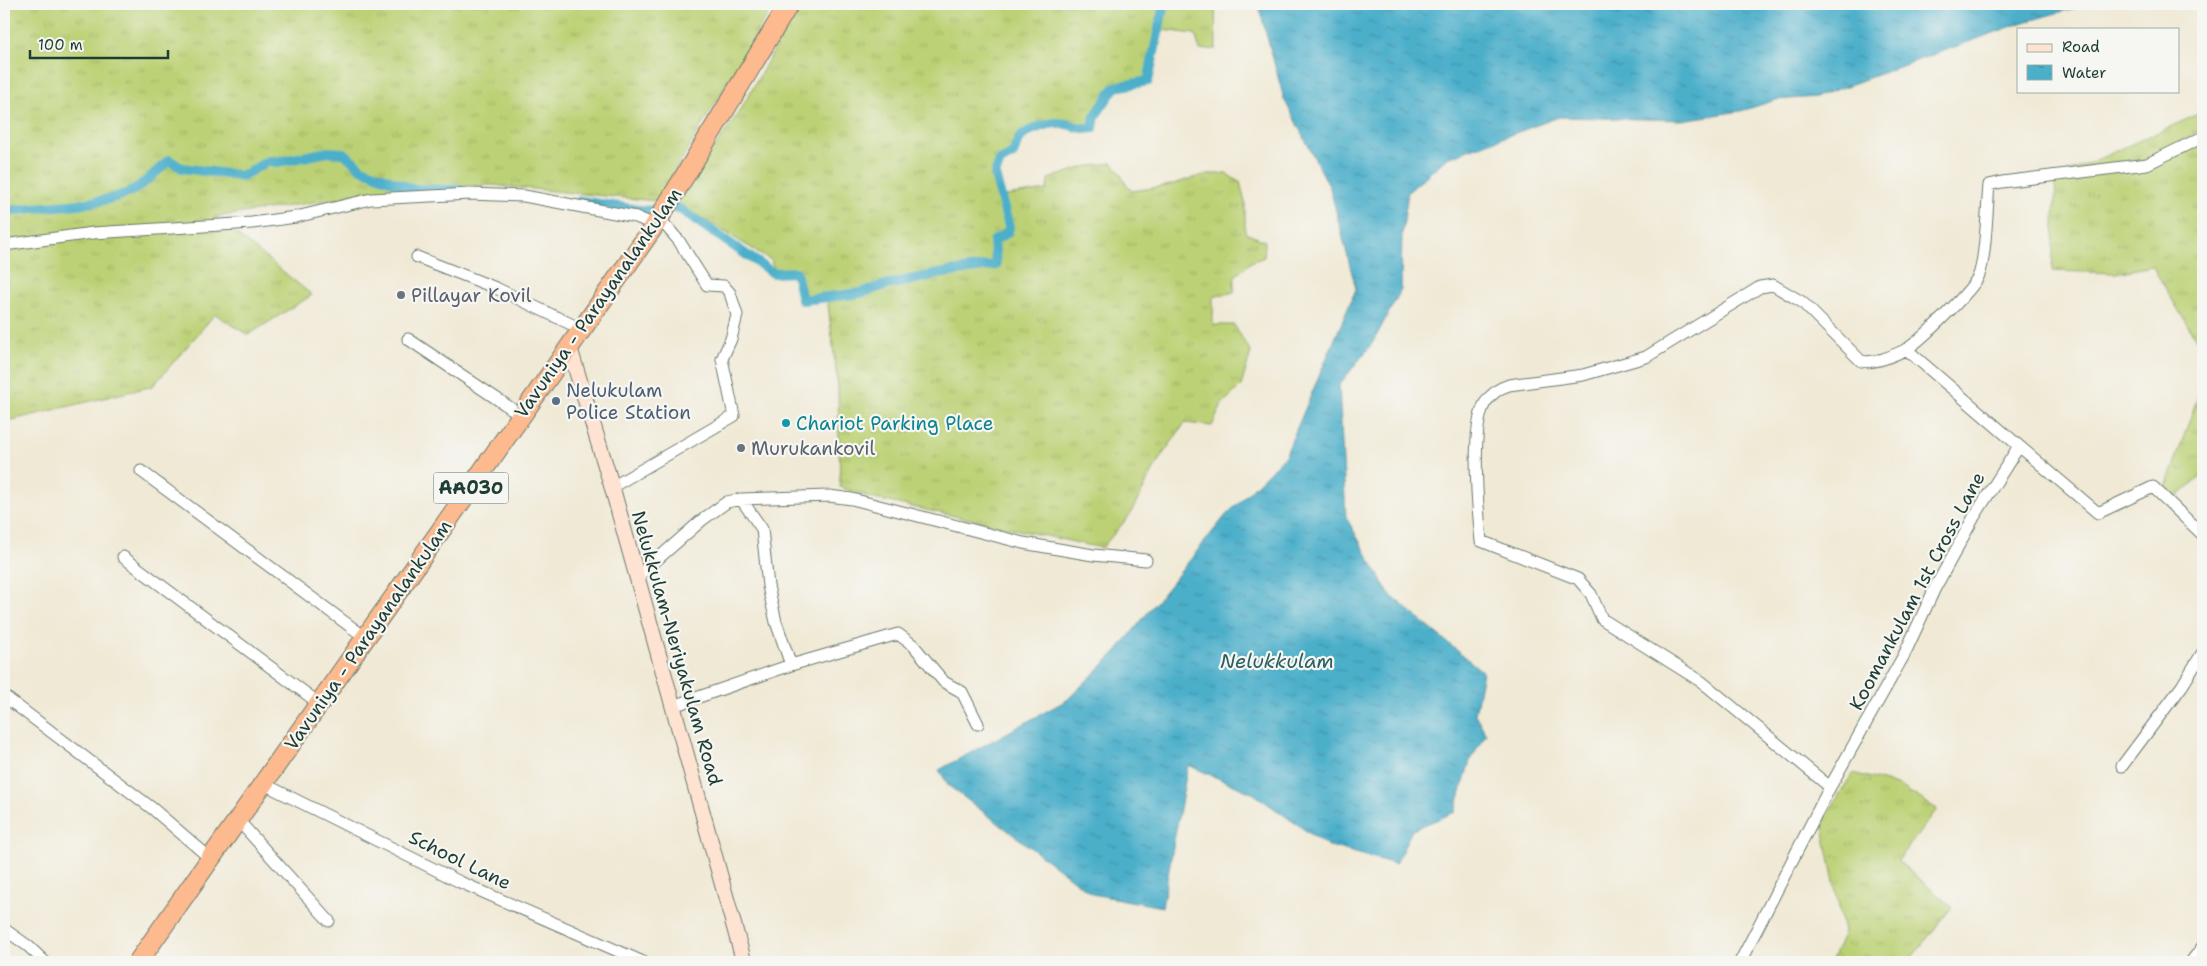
<svg xmlns="http://www.w3.org/2000/svg" width="2207" height="966" font-family="'Shantell Sans',sans-serif">
<style>
.grass{fill:url(#grass-tufts);stroke:#6e8754}
.water{fill:url(#water-ripples);stroke:#35767f}
.lines{fill:none;stroke-linecap:round;stroke-linejoin:round}
.canal{stroke:#4bafca;stroke-width:10}
.minor-casing{stroke:#68796c;stroke-width:13}
.secondary-casing{stroke:#68796c;stroke-width:17}
.trunk-casing{stroke:#68796c;stroke-width:21}
.minor{stroke:#fff;stroke-width:11}
.secondary{stroke:#fee3d2;stroke-width:15}
.trunk{stroke:#fcba8e;stroke-width:19}
.worship-dot{fill:#6b7280;stroke:#f6f6f2;stroke-width:2}
.service-dot{fill:#5c6f8a;stroke:#f6f6f2;stroke-width:2}
.culture-dot{fill:#0f9aa8;stroke:#f6f6f2;stroke-width:2}
.labels{text-anchor:middle;dominant-baseline:central;stroke-width:4.5;stroke-linejoin:round;paint-order:stroke}
.shield{fill:#f6f6f2;stroke:#60746d;stroke-width:1}
.shield-label{font-size:18px;font-weight:bold;fill:#1f3d34}
.worship-label{font-size:19px;fill:#5b616d;stroke:#f6f6f2;text-anchor:start}
.street-label{font-size:19px;fill:#1f3d34;stroke:#f6f6f2}
.service-label{font-size:19px;fill:#4e5e75;stroke:#f6f6f2;text-anchor:start}
.culture-label{font-size:19px;fill:#0d838f;stroke:#f6f6f2;text-anchor:start}
.water-label{font-size:20px;font-style:italic;fill:#2c5f61;stroke:#f6f6f2}
</style>
<defs>
<pattern id="grass-tufts" width="24" height="20" patternUnits="userSpaceOnUse" patternTransform="scale(1.25)"><rect width="24" height="20" fill="#bcd175"/><path d="M3 7l-1-3M5 7V3M7 7l1-3M15 17l-1-3M17 17v-4M19 17l1-3" fill="none" stroke="#a1b466"/></pattern>
<pattern id="water-ripples" width="26" height="14" patternUnits="userSpaceOnUse" patternTransform="scale(1.25)"><rect width="26" height="14" fill="#4bafca"/><path d="M2 4q2-2 4 0t4 0M15 11q2-2 4 0t4 0" fill="none" stroke="#3e90a5"/></pattern>
</defs>
<rect width="100%" height="100%" fill="#f6f6f2"/>
<filter id="ink" filterUnits="userSpaceOnUse"><feTurbulence type="fractalNoise" baseFrequency=".02" numOctaves="2"/><feDisplacementMap in="SourceGraphic" scale="10" xChannelSelector="R" yChannelSelector="G"/><feConvolveMatrix kernelMatrix="1 2 1 2 8 2 1 2 1" color-interpolation-filters="sRGB"/></filter>
<filter id="wash" filterUnits="userSpaceOnUse"><feTurbulence type="fractalNoise" baseFrequency=".0096" numOctaves="4" result="noise"/><feDisplacementMap in="SourceGraphic" scale="20" xChannelSelector="R" yChannelSelector="G"/><feGaussianBlur stdDeviation="1.12" result="paint"/><feColorMatrix in="noise" values="0 0 0 0 0 0 0 0 0 0 0 0 0 0 0 0 0 1.4 0 .05"/><feComposite in="paint" operator="in"/></filter>
<g filter="url(#wash)">
<rect width="100%" height="100%" fill="#f0e9d5"/>
<path class="grass" d="M 4,4 L 774,4 L 657,201 L 492,185 L 395,190 L 215,217 L 312,295 L 248,335 L 215,314 L 153,386 L 4,422 Z
M 800,4 L 1215,4 L 1216,49 L 1200,50 L 1195,34 L 1163,30 L 1146,78 L 1113,86 L 1096,110 L 1090,125 L 1063,121 L 1045,123 L 1028,129 L 1014,140 L 1010,152 L 993,175 L 999,197 L 1047,190 L 1048,179 L 1084,167 L 1112,163 C 1121,171 1123,182 1132,191 L 1166,186 L 1207,174 L 1226,174 L 1240,182 L 1245,202 L 1245,233 L 1265,241 L 1264,257 L 1251,262 L 1235,276 L 1234,292 L 1213,297 L 1213,325 L 1234,325 L 1251,352 L 1241,386 L 1222,404 L 1212,426 L 1185,423 L 1160,458 L 1129,516 L 1102,548 L 871,498 L 840,487 L 838,387 L 828,304 L 825,295 L 805,296 L 798,269 L 774,270 L 771,260 L 677,203 L 741,109 Z
M 2203,112 L 2203,129 L 2123,172 L 2158,165 L 2203,143 L 2203,351 L 2152,266 L 2116,273 L 2052,271 L 2056,178 Z
M 2203,382 L 2203,474 L 2176,498 L 2166,487 Z
M 1853,773 L 1900,786 L 1937,809 L 1898,861 L 1952,907 L 1908,962 L 1831,962 L 1844,932 L 1822,822 Z"/>
<path class="water" d="M 1258,4 L 2089,4 L 2021,23 L 1816,97 L 1776,100 L 1741,111 L 1682,120 L 1559,117 L 1447,158 L 1408,192 L 1402,234 L 1401,290 L 1372,344 L 1339,385 L 1346,517 L 1389,594 L 1483,672 L 1475,714 L 1486,734 L 1470,761 L 1455,812 L 1412,830 L 1396,864 L 1326,845 L 1254,794 L 1188,765 L 1162,907 L 1092,894 L 949,786 L 939,770 L 1067,700 L 1117,651 L 1226,515 L 1285,456 L 1356,289 L 1330,188 L 1284,99 Z"/>
<g class="lines">
<path class="canal" d="M 580,201 L 645,211 L 677,207 L 773,273 L 796,272 L 802,300 L 861,293 L 882,286 L 938,274 L 996,265 L 994,241 L 1008,232 L 1009,227 L 995,175 L 1000,161 L 1013,154 C 1015,150 1016,143 1019,139 C 1026,130 1047,123 1058,123 C 1071,123 1081,131 1093,128 L 1095,116 L 1115,87 L 1148,81 L 1164,4
M 4,212 C 39,205 105,207 133,190 C 146,183 158,170 169,160 L 182,168 L 242,176 L 268,161 L 278,162 L 328,152 L 344,153 L 362,169 L 412,189 L 459,190"/>
</g>
</g>
<g filter="url(#ink)">
<g class="lines">
<g class="minor-casing">
<path id="minor" d="M 4,245 L 93,233 L 252,223 L 296,217 L 371,199 L 470,194 L 524,196 L 636,217 L 655,225
M 417,257 L 496,288 L 581,329
M 408,339 L 521,415
M 1906,349 L 2019,446
M 141,471 L 366,638
M 612,487 L 734,416 L 722,359 L 731,339 L 737,315 L 730,293 L 724,286 L 707,285 L 679,241 L 659,218
M 741,499 L 762,529 L 768,586 L 776,622 L 791,665
M 123,557 L 320,704
M 637,577 L 702,520 L 727,502 L 741,499 L 829,496 L 852,499 L 1023,543 L 1093,555 L 1146,560
M 4,696 L 153,809 L 211,859
M 673,706 L 791,665 L 898,634 L 913,645 L 944,682 L 962,692 L 978,724
M 2122,766 L 2182,686 L 2203,652
M 264,784 L 460,882 L 643,962
M 1830,787 L 1702,682 L 1602,619 L 1591,594 L 1578,579 L 1481,541 C 1478,510 1470,429 1485,403 C 1491,394 1499,388 1509,385 L 1583,375 L 1646,357 L 1760,287 L 1773,285 L 1802,302 L 1861,361 C 1875,364 1892,356 1905,350 C 1919,343 1971,291 1978,277 C 1986,262 1987,205 1989,185 L 2002,182 L 2147,164 L 2203,137
M 238,820 L 329,921
M 4,929 L 28,946 L 45,962
M 1740,962 L 1830,787 L 1904,655 L 1935,588 L 1974,517 L 2019,446 L 2098,513 L 2153,487 L 2203,535
M 2191,962 L 2203,946"/>
</g>
<g class="secondary-casing">
<path id="secondary" d="M 569,346 L 612,487 L 744,962"/>
</g>
<g class="trunk-casing">
<path id="trunk" d="M 138,962 L 655,225 L 789,4"/>
</g>
<use href="#minor" class="minor"/>
<use href="#secondary" class="secondary"/>
<use href="#trunk" class="trunk"/>
</g>
</g>
<g class="worship-dot">
<circle cx="401" cy="295" r="5"/>
<circle cx="741" cy="448" r="5"/>
</g>
<circle class="service-dot" cx="556" cy="401" r="5"/>
<circle class="culture-dot" cx="786" cy="423" r="5"/>
<g class="labels">
<rect class="shield" x="433.5" y="472.5" width="75" height="31" rx="4"/>
<g class="shield-label">
<text x="471" y="488">AA030</text>
</g>
<g class="worship-label">
<text x="411" y="295">Pillayar Kovil</text>
<text x="751" y="448">Murukankovil</text>
</g>
<g class="street-label">
<text transform="translate(598 303) rotate(-55)">Vavuniya - Parayanalankulam</text>
<text transform="translate(1917 591) rotate(-62)">Koomankulam 1st Cross Lane</text>
<text transform="translate(368 635) rotate(-55)">Vavuniya - Parayanalankulam</text>
<text transform="translate(677 648) rotate(74)">Nelukkulam-Neriyakulam Road</text>
<text transform="translate(460 860) rotate(26)">School Lane</text>
</g>
<g class="service-label">
<text x="566" y="390">Nelukulam<tspan x="566" dy="22">Police Station</tspan></text>
</g>
<g class="culture-label">
<text x="796" y="423">Chariot Parking Place</text>
</g>
<g class="water-label">
<text x="1277" y="661">Nelukkulam</text>
</g>
</g>
<rect width="2207" height="966" fill="none" stroke="#f6f6f2" stroke-width="20"/>
<rect x="2017" y="28" width="162" height="65" fill="#f6f6f2" stroke="#a0aca6"/>
<rect x="2027" y="44" width="25" height="8" fill="#fee3d2" stroke="#a0aca6"/>
<text x="2062" y="52" font-size="15" fill="#1f3d34">Road</text>
<rect x="2027" y="65" width="25" height="15" fill="url(#water-ripples)" stroke="#a0aca6"/>
<text x="2062" y="78" font-size="15" fill="#1f3d34">Water</text>
<path d="M30 50v8h138v-8" fill="none" stroke="#1f3d34" stroke-width="2.5"/>
<text x="38" y="50" font-size="15" fill="#1f3d34" stroke="#f6f6f2" stroke-width="4" paint-order="stroke">100 m</text>
</svg>
